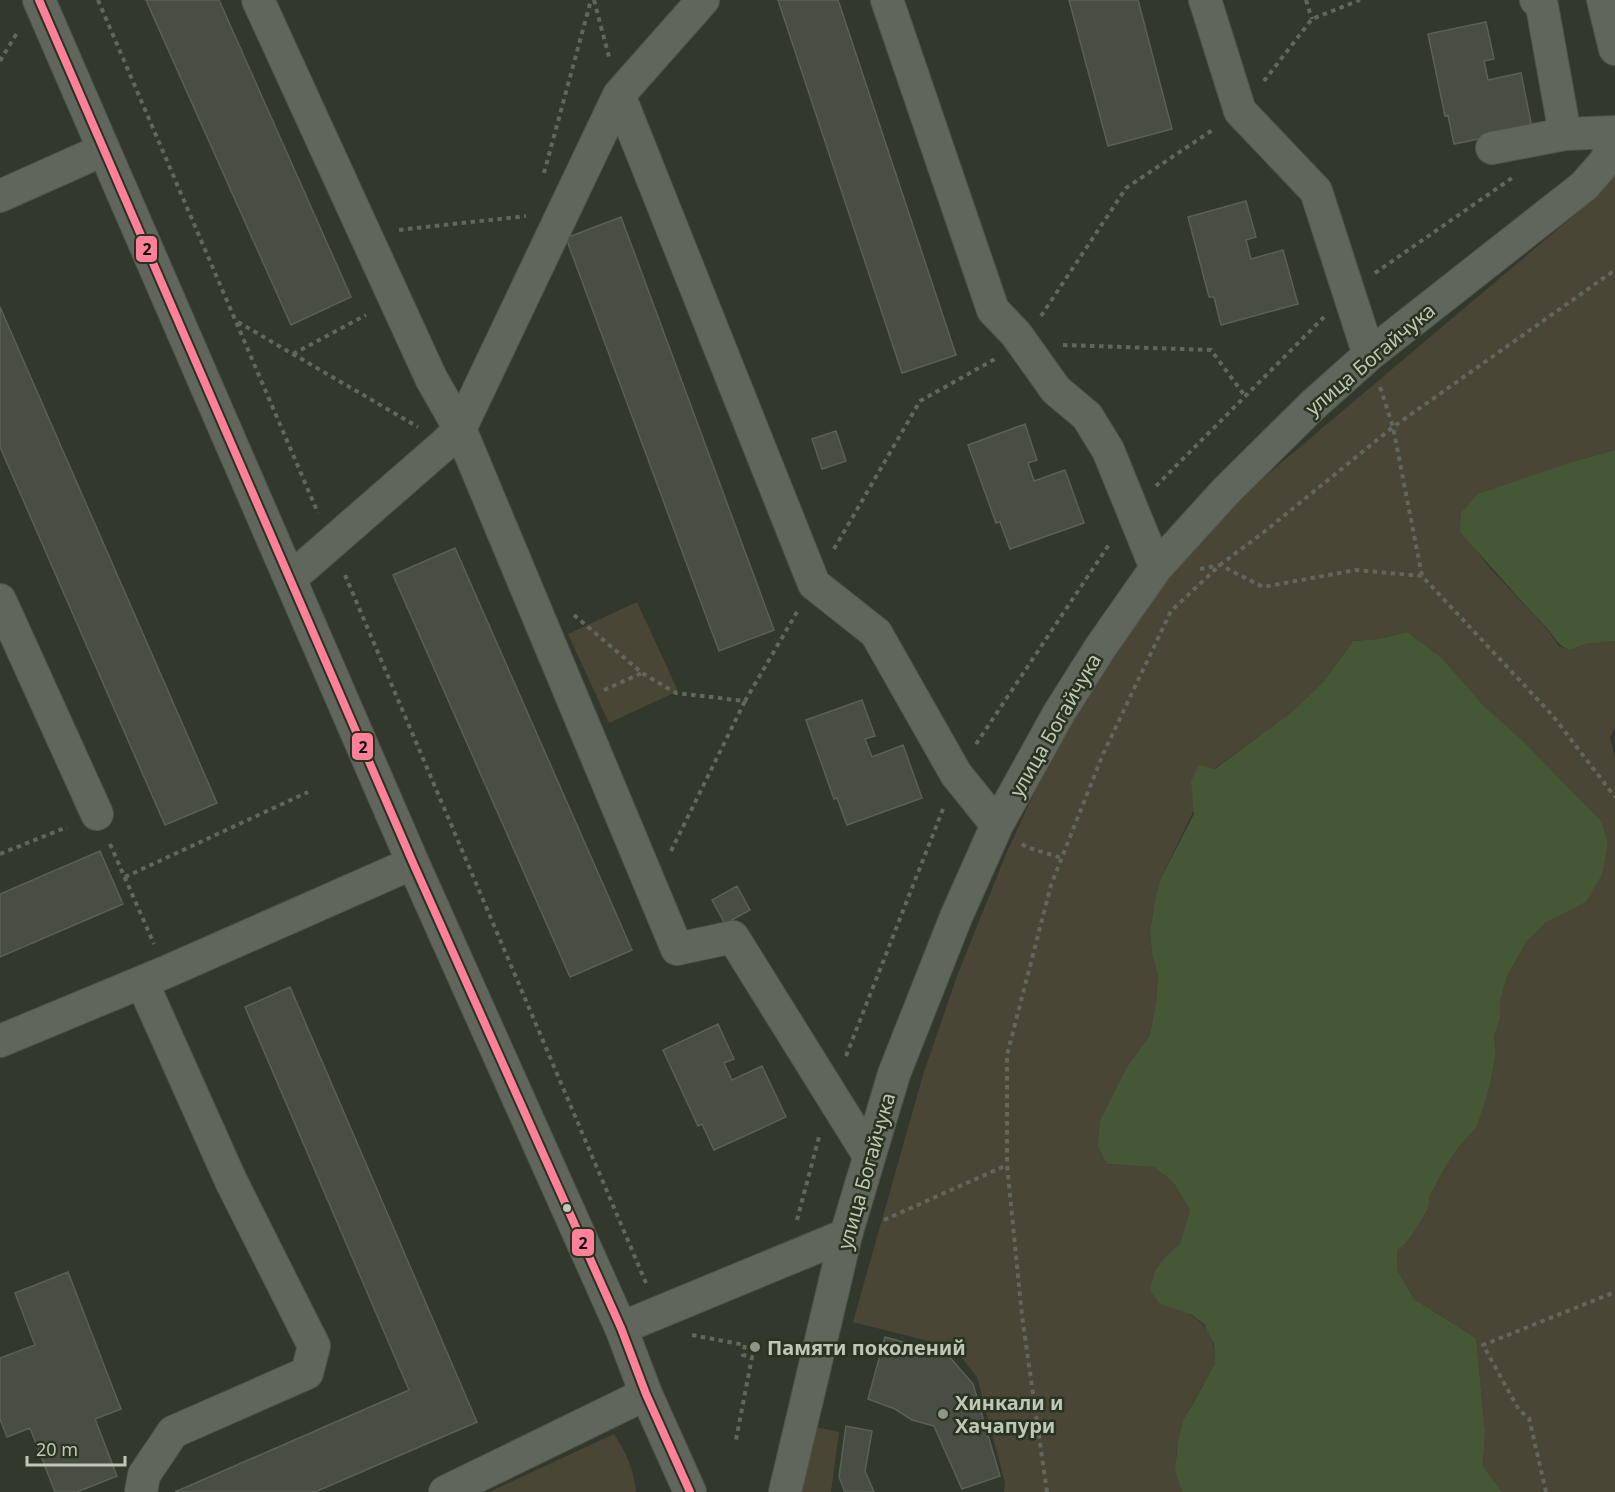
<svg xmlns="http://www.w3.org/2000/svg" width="1615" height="1492" font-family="'Noto Sans',sans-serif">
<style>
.green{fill:#4a4636}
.water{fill:#465736}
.building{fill:#494d44;stroke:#5a6055;stroke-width:1.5}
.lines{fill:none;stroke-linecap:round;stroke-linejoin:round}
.minor-casing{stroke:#4f534a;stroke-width:34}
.path{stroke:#62665d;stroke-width:4;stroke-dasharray:4.5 4.5;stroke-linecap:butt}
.minor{stroke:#61665d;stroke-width:32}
.bus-1-casing{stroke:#293320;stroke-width:12}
.bus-1{stroke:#ff8098;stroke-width:8}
.bus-dot{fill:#bfc8b8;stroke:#293320;stroke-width:2}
.poi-dot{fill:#8e9687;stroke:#293320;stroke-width:2}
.labels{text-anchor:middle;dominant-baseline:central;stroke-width:5;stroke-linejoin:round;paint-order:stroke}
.street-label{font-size:20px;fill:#bfc8b8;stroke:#293320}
.poi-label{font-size:20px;font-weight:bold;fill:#bfc8b8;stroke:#293320;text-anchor:start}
.line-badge{stroke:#293320;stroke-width:2}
.pale-badge-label{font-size:16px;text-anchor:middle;font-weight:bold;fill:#111}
</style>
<rect width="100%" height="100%" fill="#33382d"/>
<path class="green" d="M 1615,174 L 1615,450 L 1572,462 L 1476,550 L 1489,567 L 1547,629 L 1559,646 L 1570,650 L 1585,644 L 1615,641 L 1615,727 L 1610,737 L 1615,759 L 1615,1492 L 1502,1492 L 1483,1466 L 1485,1431 L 1476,1338 L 1414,1299 L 1397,1270 L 1397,1249 L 1405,1244 L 1414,1232 L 1428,1209 L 1430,1196 L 1443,1171 L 1458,1148 L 1476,1128 L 1483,1109 L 1489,1089 L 1496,1053 L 1494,1036 L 1500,1019 L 1500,1001 L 1507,976 L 1527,941 L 1545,923 L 1586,902 L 1608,844 L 1602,822 L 1524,742 L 1483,705 L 1441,657 L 1407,632 L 1379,639 L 1353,641 L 1324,681 L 1293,711 L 1214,769 L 1161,878 L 1156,894 L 1150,932 L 1152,954 L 1158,976 L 1156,1001 L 1150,1035 L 1127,1067 L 1107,1164 L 1154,1167 L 1173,1182 L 1190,1210 L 1180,1244 L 1167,1255 L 1159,1303 C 1183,1309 1212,1321 1214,1350 C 1214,1354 1216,1360 1215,1364 C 1213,1373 1203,1384 1199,1392 C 1180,1422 1169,1457 1182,1492 L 1004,1492 L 1005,1483 L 977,1377 L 953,1347 L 853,1322 L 923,1075 L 957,976 L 1006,854 L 1036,789 L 1124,627 L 1210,523 L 1578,212 Z
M 637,602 L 678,691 L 609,723 L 568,634 Z
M 816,1427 L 839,1432 L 831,1492 L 801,1492 Z
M 614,1434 C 626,1452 634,1470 636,1492 L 489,1492 Z"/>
<path class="water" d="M 1615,450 L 1615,641 L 1585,644 L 1570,650 C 1556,645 1554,635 1544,625 C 1515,595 1488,563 1460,532 L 1461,513 L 1478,494 L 1572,462 Z
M 1407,632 L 1441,657 L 1483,705 L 1524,742 L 1602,822 L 1608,844 L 1602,874 L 1586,902 L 1545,923 L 1527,941 L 1507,976 L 1500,1001 L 1500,1019 L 1494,1036 L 1496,1053 L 1489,1089 L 1483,1109 L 1476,1128 L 1458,1148 L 1443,1171 L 1430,1196 L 1428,1209 L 1414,1232 L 1405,1244 L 1397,1250 L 1397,1270 L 1414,1299 L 1476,1338 L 1485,1431 L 1483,1466 L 1502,1492 L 1182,1492 L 1175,1471 L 1178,1441 L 1183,1421 L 1215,1364 L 1214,1344 L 1204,1324 L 1192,1315 L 1159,1303 L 1150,1290 L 1155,1271 L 1167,1255 L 1180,1244 L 1190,1210 L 1173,1182 L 1154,1167 L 1107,1164 L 1098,1146 L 1100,1121 L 1127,1067 L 1150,1035 L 1156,1001 L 1158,976 L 1152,954 L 1150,932 L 1156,894 L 1161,878 L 1194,814 L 1191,781 L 1199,765 L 1215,769 L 1293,711 L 1324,681 L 1353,641 L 1379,639 Z"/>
<path class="building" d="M 146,0 L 219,0 L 351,297 L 291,325 Z
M 778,0 L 838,0 L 956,355 L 902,373 Z
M 1069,0 L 1138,0 L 1172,129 L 1108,146 Z
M 1486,22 L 1494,59 L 1484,61 L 1488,80 L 1521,73 L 1532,128 L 1454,144 L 1448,115 L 1445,116 L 1428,34 Z
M 1246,201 L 1256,237 L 1246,240 L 1251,259 L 1283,250 L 1298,304 L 1221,325 L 1214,297 L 1209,297 L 1188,217 Z
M 621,217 L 774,630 L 719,651 L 566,238 Z
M 0,307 L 217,803 L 165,825 L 0,447 Z
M 1025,424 L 1037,460 L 1028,463 L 1034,481 L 1065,470 L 1084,523 L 1010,549 L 1000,522 L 996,523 L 968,445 Z
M 836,431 L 846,461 L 822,469 L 812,439 Z
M 455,548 L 632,950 L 570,977 L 393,575 Z
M 862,700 L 875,736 L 865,739 L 872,757 L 903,745 L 922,798 L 847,825 L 837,798 L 834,799 L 806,720 Z
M 100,851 L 123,904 L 0,957 L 0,894 Z
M 737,886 L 750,910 L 725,924 L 712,900 Z
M 290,987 L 477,1422 L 315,1492 L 175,1492 L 409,1390 L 245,1007 Z
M 718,1024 L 734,1059 L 724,1063 L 732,1080 L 762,1066 L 786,1117 L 714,1150 L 702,1124 L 698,1126 L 663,1050 Z
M 68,1272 L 121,1409 L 95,1419 L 117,1476 L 77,1492 L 55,1492 L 30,1428 L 7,1437 L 0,1419 L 0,1358 L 35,1345 L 15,1293 Z
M 885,1337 L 947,1354 L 973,1384 L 1000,1476 L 962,1489 L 934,1426 L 912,1420 L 895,1409 L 868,1399 Z
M 846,1426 L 872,1431 L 865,1471 L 874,1492 L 845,1492 L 839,1477 Z"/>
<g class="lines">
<g class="minor-casing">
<path id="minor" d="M 39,0 L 413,863 L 621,1328 L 646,1394 L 690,1492
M 258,0 L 431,378 L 460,429 L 677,949 L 733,937 L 868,1154
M 887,0 L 993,310 L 1016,334 L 1056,390 L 1087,416 L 1108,450 L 1156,568
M 1205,0 L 1240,111 L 1316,191 L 1369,355
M 1536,0 L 1542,6 L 1565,134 L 1615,132
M 1603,0 L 1615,49
M 619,95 L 814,584 L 876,633 L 956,774 L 997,825
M 1492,148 L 1565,134
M 0,196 L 103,150
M 290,579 L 446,443 L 460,429 L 619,95 L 703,0
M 0,600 L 97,814
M 0,1041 L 166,972 L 413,863
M 621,1328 L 846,1235
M 141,1492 L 144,1475 L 173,1432 L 307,1373 L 314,1346 L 231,1181 L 142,982
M 445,1492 L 646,1394
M 785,1492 L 846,1235 L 894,1074 L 956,917 L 997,825 L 1059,713 L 1100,648 L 1156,568 L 1226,491 L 1314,404 L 1369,355 L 1584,186 L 1605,162 L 1615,140"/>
</g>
<path class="path" d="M 98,0 L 318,513
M 594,0 L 609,57
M 1306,0 L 1312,19
M 0,61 L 17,33
M 1264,81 L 1312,19 L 1360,0
M 544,173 L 591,0
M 399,230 L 526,216
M 1375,273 L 1512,178
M 1041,316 L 1126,188 L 1214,129
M 238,322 L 418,427
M 1063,345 L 1211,350 L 1245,396
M 293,354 L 366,315
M 1380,387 L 1393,427 L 1422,576 L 1553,716 L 1615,797
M 1156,486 L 1324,317
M 834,549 L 920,401 L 995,359
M 1200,569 L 1220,565 L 1263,587 L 1356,570 L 1422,576
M 345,575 L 646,1283
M 574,615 L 642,673 L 676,693 L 745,701 L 797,612
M 604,690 L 642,673
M 976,744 L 1110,543
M 110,844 L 154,944
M 1022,844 L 1026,847 L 1062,858
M 671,851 L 745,701
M 0,854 L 67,827
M 125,877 L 308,792
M 846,1056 L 943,809
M 797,1220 L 819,1137
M 884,1220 L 1007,1165
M 692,1335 L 745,1345 L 743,1355 L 752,1357 L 736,1440
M 1047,1492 L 1022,1316 L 1007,1165 L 1007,1055 L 1051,885 L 1103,754 L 1171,611 L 1220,565 L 1264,532 L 1393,427 L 1615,270
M 1546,1492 L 1529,1418 L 1519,1410 L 1483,1345 L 1615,1292"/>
<use href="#minor" class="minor"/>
<g class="bus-1-casing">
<path id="bus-1" d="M 39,0 L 413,863 L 621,1328 L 646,1394 L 690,1492"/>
</g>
<use href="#bus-1" class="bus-1"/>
</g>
<circle class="bus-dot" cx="567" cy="1208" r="5"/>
<g class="poi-dot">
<circle cx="755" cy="1347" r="6"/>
<circle cx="943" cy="1414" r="6"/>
</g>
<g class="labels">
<g class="street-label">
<text transform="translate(1370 359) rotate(-40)">улица Богайчука</text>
<text transform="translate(1055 725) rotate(-60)">улица Богайчука</text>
<text transform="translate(866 1171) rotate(-74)">улица Богайчука</text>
</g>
<g class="poi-label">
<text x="767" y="1347">Памяти поколений</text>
<text x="955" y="1402">Хинкали и<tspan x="955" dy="23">Хачапури</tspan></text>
</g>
</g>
<g class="line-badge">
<rect x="135" y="235" width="23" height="28" rx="6" fill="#ff8098"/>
<rect x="351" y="732" width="23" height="29" rx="6" fill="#ff8098"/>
<rect x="571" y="1228" width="24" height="29" rx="6" fill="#ff8098"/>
</g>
<g class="pale-badge-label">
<text x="147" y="255">2</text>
<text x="363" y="753">2</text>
<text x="583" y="1249">2</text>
</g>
<path d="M27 1456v9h98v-9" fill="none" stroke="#bfc8b8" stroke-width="3"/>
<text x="36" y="1456" font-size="18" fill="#bfc8b8" stroke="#293320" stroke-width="4.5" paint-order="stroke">20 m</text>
</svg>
